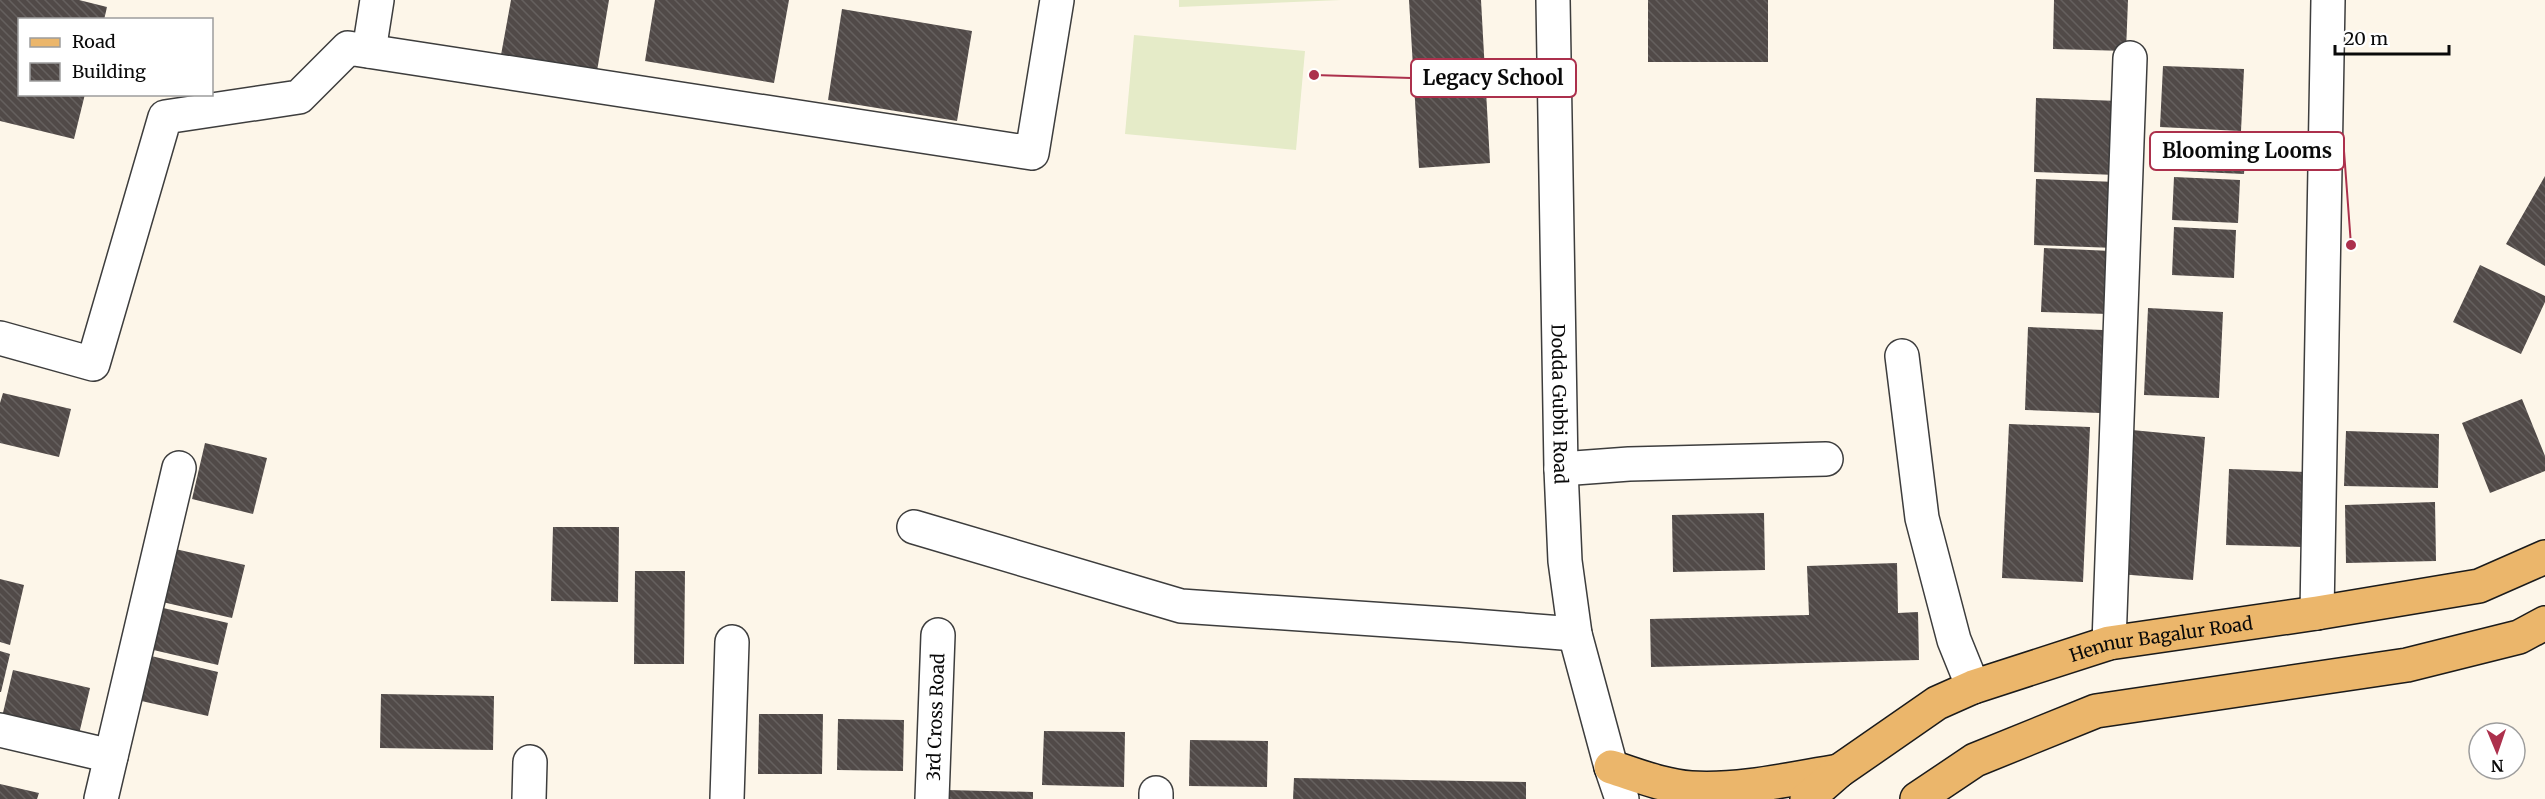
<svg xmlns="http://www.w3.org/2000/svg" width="2545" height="799" font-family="Merriweather,serif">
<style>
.pitch{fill:#e5ebc8}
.building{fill:url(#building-back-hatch)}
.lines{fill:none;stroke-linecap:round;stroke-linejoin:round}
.minor-casing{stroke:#3d3d3d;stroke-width:36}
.major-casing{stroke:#1b1b1b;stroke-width:36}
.minor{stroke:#fff;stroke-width:33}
.major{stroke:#ebb66b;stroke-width:33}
.labels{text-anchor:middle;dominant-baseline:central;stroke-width:6;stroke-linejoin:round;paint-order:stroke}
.street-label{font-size:18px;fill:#0a0a0a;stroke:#fff}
.leader{fill:none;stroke:#ac304c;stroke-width:2}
.callout-dot{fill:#ac304c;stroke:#fff;stroke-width:2}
.callout{fill:#fff;stroke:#ac304c;stroke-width:2}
.callout-label{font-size:20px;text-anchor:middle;font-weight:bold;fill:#0a0a0a}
</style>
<defs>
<pattern id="building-back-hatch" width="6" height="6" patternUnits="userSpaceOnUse" patternTransform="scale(1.5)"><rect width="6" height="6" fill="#514a48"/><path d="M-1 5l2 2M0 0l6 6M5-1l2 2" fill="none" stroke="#65605e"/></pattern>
</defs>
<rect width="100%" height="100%" fill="#fdf6e9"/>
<path class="pitch" d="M 1179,0 L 1341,0 L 1179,7 Z
M 1134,35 L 1305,51 L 1296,150 L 1125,134 Z"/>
<path class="building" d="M 0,0 L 79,0 L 107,7 L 104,20 L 20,20 L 20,94 L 85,94 L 74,139 L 0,121 Z
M 511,0 L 609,0 L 597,71 L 501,55 Z
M 655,0 L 789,0 L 774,83 L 645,61 Z
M 1409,0 L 1481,0 L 1490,163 L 1419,168 Z
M 1648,0 L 1768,0 L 1768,62 L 1648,62 Z
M 2054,0 L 2128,0 L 2126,51 L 2053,49 Z
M 842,9 L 972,31 L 957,121 L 828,100 Z
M 2163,66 L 2244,69 L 2241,131 L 2160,127 Z
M 2036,98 L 2119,101 L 2117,175 L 2034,172 Z
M 2158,139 L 2246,143 L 2244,174 L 2157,170 Z
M 2545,176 L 2545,266 L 2506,244 Z
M 2174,177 L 2240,180 L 2238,223 L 2172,220 Z
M 2036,179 L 2117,182 L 2115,248 L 2034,245 Z
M 2174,227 L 2236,230 L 2234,278 L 2172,275 Z
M 2044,248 L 2112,251 L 2109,314 L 2041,312 Z
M 2480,265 L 2545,296 L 2545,302 L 2521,354 L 2453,322 Z
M 2148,308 L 2223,312 L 2219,398 L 2144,395 Z
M 2028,327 L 2103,330 L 2100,413 L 2025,410 Z
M 3,393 L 71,409 L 59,457 L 0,443 L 0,403 Z
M 2522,399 L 2545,456 L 2545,471 L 2490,493 L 2462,423 Z
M 2009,424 L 2090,427 L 2083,582 L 2002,578 Z
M 2132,430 L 2205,437 L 2193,580 L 2119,574 Z
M 2346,431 L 2439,434 L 2438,488 L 2344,486 Z
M 205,443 L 267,458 L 253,514 L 192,499 Z
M 2229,469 L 2306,472 L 2304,547 L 2226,545 Z
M 2435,502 L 2436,561 L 2346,563 L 2345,505 Z
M 1764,513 L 1765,570 L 1673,572 L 1672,515 Z
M 553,527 L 619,527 L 618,602 L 551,601 Z
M 171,548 L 245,565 L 232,618 L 158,601 Z
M 1897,563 L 1898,613 L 1918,612 L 1919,660 L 1651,667 L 1650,619 L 1809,615 L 1807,566 Z
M 635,571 L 685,571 L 684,664 L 634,664 Z
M 0,579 L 24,585 L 10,645 L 0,642 Z
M 159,607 L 228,623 L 218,665 L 149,649 Z
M 0,651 L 10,654 L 1,692 L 0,692 Z
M 147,655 L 218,672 L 208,716 L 137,700 Z
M 13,670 L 90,688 L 79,734 L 2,717 Z
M 381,694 L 494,696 L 493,750 L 380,748 Z
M 759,714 L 823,714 L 822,774 L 758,774 Z
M 838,719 L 904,720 L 903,771 L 837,770 Z
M 1044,731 L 1125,732 L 1124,787 L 1042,785 Z
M 1190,740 L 1268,741 L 1267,787 L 1189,786 Z
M 1294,778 L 1526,782 L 1526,799 L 1293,799 Z
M 0,784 L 39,793 L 37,799 L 0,799 Z
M 947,790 L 1033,792 L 1033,799 L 946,799 Z"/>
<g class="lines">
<g class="minor-casing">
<g id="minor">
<path id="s1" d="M 1553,0 L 1561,469 L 1565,561 L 1575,634 L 1611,767 L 1622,799"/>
<path d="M 369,51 L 377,0"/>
<path d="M 0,338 L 93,364 L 165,117 L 299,97 L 348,48 L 1032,153 L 1057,0"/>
<path d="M 1902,356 L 1922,518 L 1954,640 L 1973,687"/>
<path d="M 1561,469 L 1629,464 L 1826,459"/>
<path d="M 914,527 L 1181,606 L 1461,625 L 1575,634"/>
<path d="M 2317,613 L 2328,0"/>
<path d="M 2109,643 L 2130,58"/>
<path d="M 0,730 L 111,756"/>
<path d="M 101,799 L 179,468"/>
<path d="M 529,799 L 530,762"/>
<path d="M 727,799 L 732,642"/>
<path id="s2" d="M 932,799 L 938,635"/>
<path d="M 1156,799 L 1156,793"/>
</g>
</g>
<g class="major-casing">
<g id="major">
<path d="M 1611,767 C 1637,775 1663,786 1691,788 C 1740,791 1790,779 1839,771"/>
<path id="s3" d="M 1807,799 L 1839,771 L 1937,703 L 1973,687 L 2109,643 L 2317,613 L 2479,586 L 2545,557"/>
<path d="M 1917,799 L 1975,760 L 2096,711 L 2407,665 L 2519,637 L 2545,623"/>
</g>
</g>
<use href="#minor" class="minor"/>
<use href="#major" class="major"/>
</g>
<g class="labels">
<g class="street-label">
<text stroke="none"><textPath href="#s1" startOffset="404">Dodda Gubbi Road</textPath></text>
<text stroke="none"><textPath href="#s3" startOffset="396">Hennur Bagalur Road</textPath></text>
<text stroke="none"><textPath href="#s2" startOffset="82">3rd Cross Road</textPath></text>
</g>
</g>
<path class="leader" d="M1314 75L1411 78M2351 245L2344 151"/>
<g class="callout-dot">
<circle cx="1314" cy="75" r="6"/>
<circle cx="2351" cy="245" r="6"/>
</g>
<g class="callout">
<rect x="1411" y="59" width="165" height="38" rx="6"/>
<rect x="2150" y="132" width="194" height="38" rx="6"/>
</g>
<g class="callout-label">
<text x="1493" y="85">Legacy School</text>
<text x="2247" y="158">Blooming Looms</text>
</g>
<rect x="18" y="18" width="195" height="78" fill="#ffffff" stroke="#9d9d9d" stroke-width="1.5"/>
<rect x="30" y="38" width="30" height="9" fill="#ebb66b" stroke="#9d9d9d" stroke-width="1.5"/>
<text x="72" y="48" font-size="18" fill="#0a0a0a">Road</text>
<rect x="30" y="63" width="30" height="18" fill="url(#building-back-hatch)" stroke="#9d9d9d" stroke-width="1.5"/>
<text x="72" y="78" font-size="18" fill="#0a0a0a">Building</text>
<g transform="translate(2497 751) rotate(178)"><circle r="28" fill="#ffffff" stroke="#9d9d9d" stroke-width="1.5"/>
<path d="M0-4.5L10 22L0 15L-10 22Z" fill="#ac304c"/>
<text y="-9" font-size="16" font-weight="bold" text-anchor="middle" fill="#0a0a0a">N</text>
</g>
<path d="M2335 45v9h114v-9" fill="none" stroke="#0a0a0a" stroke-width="3"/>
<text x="2344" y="45" font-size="18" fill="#0a0a0a" stroke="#ffffff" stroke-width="4.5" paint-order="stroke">20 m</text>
</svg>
